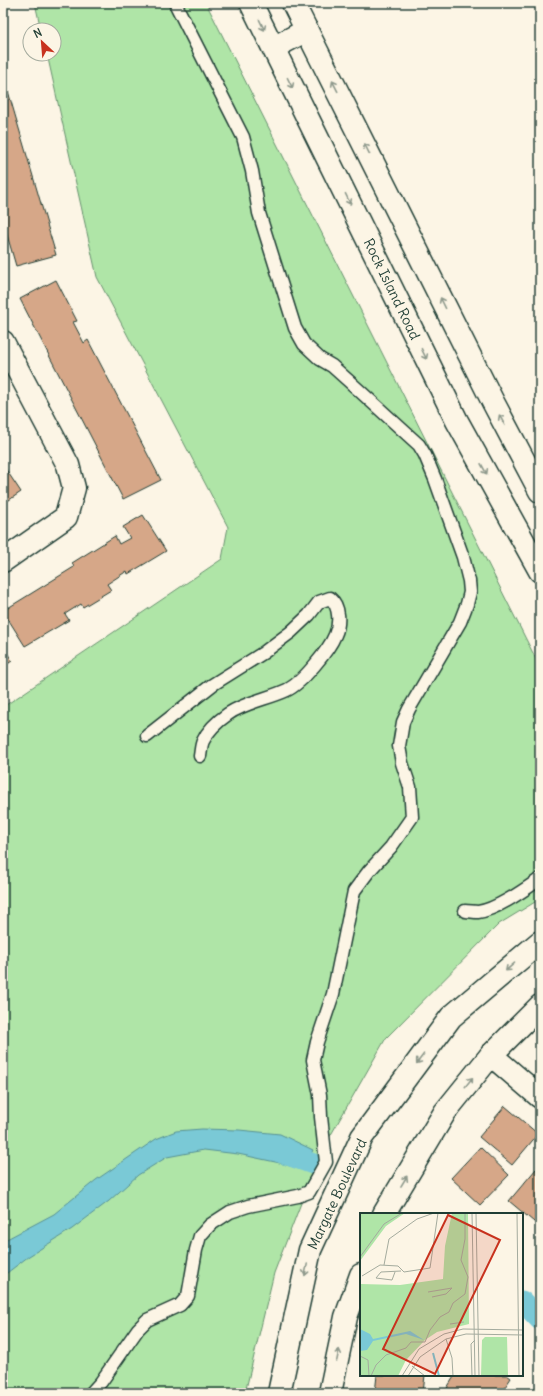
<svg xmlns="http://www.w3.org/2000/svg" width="543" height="1396" font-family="Delius,sans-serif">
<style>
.green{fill:#afe5a7;stroke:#67916e}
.water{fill:#7ac9d6;stroke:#569195}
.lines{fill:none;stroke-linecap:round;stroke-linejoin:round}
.canal{stroke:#7ac9d6;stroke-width:21}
.building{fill:#d6a788;stroke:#1f3d34}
.lane-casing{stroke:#1f3d34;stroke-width:15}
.street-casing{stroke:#1f3d34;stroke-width:25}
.secondary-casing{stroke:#1f3d34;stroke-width:25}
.lane{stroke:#fcf5e5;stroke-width:12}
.street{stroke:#fcf5e5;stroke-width:22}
.secondary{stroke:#fcf5e5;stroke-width:22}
.oneway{stroke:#8e998c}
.labels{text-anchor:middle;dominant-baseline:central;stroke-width:3;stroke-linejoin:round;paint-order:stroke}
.street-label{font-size:14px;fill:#1f3d34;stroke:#fcf5e5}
.inset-river{fill:none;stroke:#7ac9d6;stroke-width:2}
.inset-road{fill:none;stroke:#a4ab9e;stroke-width:1}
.view{fill:#c8321e;fill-opacity:0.15;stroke:#c8321e;stroke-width:2}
.inset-edge{fill:none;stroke:#1f3d34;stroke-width:2}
</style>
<rect width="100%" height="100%" fill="#fcf5e5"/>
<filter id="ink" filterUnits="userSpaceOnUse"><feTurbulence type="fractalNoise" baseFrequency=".025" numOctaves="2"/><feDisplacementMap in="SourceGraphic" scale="8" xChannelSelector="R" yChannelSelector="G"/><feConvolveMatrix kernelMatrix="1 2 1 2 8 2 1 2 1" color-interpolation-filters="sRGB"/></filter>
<g filter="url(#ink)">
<path class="green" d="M 35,3 L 206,3 L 540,667 L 540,899 L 499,924 L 386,1038 L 320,1154 L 274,1273 L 245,1393 L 3,1393 L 3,707 L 222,559 L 228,527 L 97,277 L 47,54 L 54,54 L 54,30 L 41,30 Z"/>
<path class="water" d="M 202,1129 L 239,1130 L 280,1134 L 313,1150 L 303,1170 L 280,1163 L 238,1154 L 204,1150 L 167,1157 L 138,1175 L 109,1201 L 72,1229 L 29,1256 L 3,1276 L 3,1242 L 5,1240 L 54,1214 L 96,1180 L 156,1139 L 176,1131 Z"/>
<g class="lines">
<path class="canal" d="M 280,1152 L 316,1165
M 522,1301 L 540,1320"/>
</g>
<path class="building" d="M 3,74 L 56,255 L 16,266 L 3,221 Z
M 56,280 L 77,321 L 73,322 L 84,343 L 88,340 L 161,480 L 123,499 L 20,299 Z
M 3,465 L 21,492 L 3,504 Z
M 143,515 L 166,551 L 128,574 L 127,571 L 107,584 L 111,590 L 83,607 L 81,604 L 65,614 L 69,620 L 25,646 L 3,611 L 74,567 L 72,563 L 115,536 L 119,544 L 130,538 L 123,527 Z
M 3,646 L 12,661 L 3,667 Z
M 505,1106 L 538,1134 L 512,1165 L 479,1137 Z
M 480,1147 L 509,1175 L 480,1205 L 451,1178 Z
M 536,1169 L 540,1173 L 540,1227 L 509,1201 Z
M 377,1375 L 425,1375 L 423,1393 L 375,1393 Z
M 455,1375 L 507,1375 L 511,1378 L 501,1393 L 455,1393 L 447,1388 Z"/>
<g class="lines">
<g class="lane-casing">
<path id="lane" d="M 147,736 L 212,685 L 263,653 L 291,632 L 309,615 L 319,602 L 330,598 C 340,606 340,624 335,635 C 329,650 302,683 287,690 C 268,699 245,702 228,714 C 218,721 208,730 203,741 C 201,745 201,751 200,756
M 465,911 C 469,911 474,912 478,912 C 496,910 524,890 540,879
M 91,1393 L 101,1382 L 138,1329 L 147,1320 L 180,1305 L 188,1296 L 196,1250 L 200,1236 L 210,1225 L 230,1212 L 248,1206 L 298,1196 L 309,1192 L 326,1162 L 321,1117 L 320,1095 L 313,1060 L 317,1042 L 333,994 L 354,891 L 369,871 L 391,847 L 412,817 L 410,787 L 402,763 L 399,746 L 403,722 L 409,709 L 460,622 L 467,604 L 470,592 L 469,581 L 463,557 L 435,479 L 425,455 L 419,445 L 351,383 L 332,366 L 320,359 L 304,344 L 295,328 L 259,213 L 252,171 L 243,137 L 175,3"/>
</g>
<g class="street-casing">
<path id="street" d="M 3,342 L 68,465 L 74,488 L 66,517 L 3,561
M 491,1055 L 540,1097"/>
</g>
<g class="secondary-casing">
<path id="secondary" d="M 251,3 L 457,421 L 540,571
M 293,3 L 493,402 L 540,491
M 273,48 L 307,30
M 384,1214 L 445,1112 L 491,1055 L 540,1006
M 279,1393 L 310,1250 L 362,1137 L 451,1017 L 540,942
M 330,1393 L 346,1317 L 361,1275"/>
</g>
<use href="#lane" class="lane"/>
<use href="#street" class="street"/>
<use href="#secondary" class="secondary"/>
</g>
<defs><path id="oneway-shaft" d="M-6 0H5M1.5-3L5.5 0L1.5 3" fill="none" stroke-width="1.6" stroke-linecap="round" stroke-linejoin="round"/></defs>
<g class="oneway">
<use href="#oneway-shaft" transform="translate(262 25) rotate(64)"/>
<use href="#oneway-shaft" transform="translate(290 83) rotate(64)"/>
<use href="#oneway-shaft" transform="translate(335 86) rotate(-117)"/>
<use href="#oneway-shaft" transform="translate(367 149) rotate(-116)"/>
<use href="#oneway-shaft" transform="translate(348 199) rotate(64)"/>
<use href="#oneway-shaft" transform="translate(443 303) rotate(-116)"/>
<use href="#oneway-shaft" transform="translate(424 354) rotate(64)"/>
<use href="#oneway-shaft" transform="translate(502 420) rotate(-118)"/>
<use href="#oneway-shaft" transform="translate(484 469) rotate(61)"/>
<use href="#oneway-shaft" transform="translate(510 967) rotate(139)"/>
<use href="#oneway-shaft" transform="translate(420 1059) rotate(127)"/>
<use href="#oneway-shaft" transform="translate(469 1082) rotate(-51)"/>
<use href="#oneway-shaft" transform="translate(404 1181) rotate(-59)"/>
<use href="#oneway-shaft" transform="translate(306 1270) rotate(102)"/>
<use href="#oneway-shaft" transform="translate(338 1355) rotate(-78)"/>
</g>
</g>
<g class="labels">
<g class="street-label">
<text transform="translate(392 289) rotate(64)">Rock Island Road</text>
<text transform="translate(337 1194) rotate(-65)">Margate Boulevard</text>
</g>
</g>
<g transform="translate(360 1213)">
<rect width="163" height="163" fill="#fcf5e5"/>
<path d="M 0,0 L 45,0 L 26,13 L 0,48 ZM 92,0 L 108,0 L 109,111 L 77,119 L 65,127 L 46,147 L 38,163 L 0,163 L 0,71 L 40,72 L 83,66 L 85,33 ZM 125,124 L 147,124 L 148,163 L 121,163 L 122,127 Z" fill="#afe5a7"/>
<path d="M 0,116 L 10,121 L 13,126 L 50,118 L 64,127 L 46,121 L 13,128 L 7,137 L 0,138 Z" fill="#7ac9d6"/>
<path class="inset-river" d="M 73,140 L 79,163"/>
<path class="inset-road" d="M 112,0 L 115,163M 116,0 L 119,163M 157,0 L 159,163M 0,44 L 24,11 L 42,0M 24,52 L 29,26 L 57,6 L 74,0M 35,59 L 32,67 L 16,65 L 21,59 L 41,58M 2,63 L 20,52 L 38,53 L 44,59 L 70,55 L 78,0M 68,79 L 92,75 L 86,81 L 72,84M 90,111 L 104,109M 86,126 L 92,145 L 93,163M 0,143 L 8,147 L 9,163M 52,153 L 65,163M 11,163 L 16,152 L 26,142 L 46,135 L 51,129 L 65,129 L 70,117 L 80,104 L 89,99 L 93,90 L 105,81 L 108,64 L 101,47 L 105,26 L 105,0M 42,163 L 59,136 L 84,121 L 103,116 L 163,117M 48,163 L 60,144 L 86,126 L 106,121 L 163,122M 112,163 L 111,131 L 115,127"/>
<path class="view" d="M 88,2 L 140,27 L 75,161 L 23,136 Z"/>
<rect width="163" height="163" class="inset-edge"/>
</g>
<rect width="543" height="1396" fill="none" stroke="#fcf5e5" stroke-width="16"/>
<rect x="8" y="8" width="527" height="1380" fill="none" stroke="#1f3d34" stroke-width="1.5" filter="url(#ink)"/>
<g transform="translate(42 42) rotate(334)"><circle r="19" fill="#fcf5e5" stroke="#a4ab9e"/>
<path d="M0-3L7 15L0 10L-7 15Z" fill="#c8321e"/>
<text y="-6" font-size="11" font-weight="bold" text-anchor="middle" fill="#1f3d34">N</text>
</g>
</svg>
